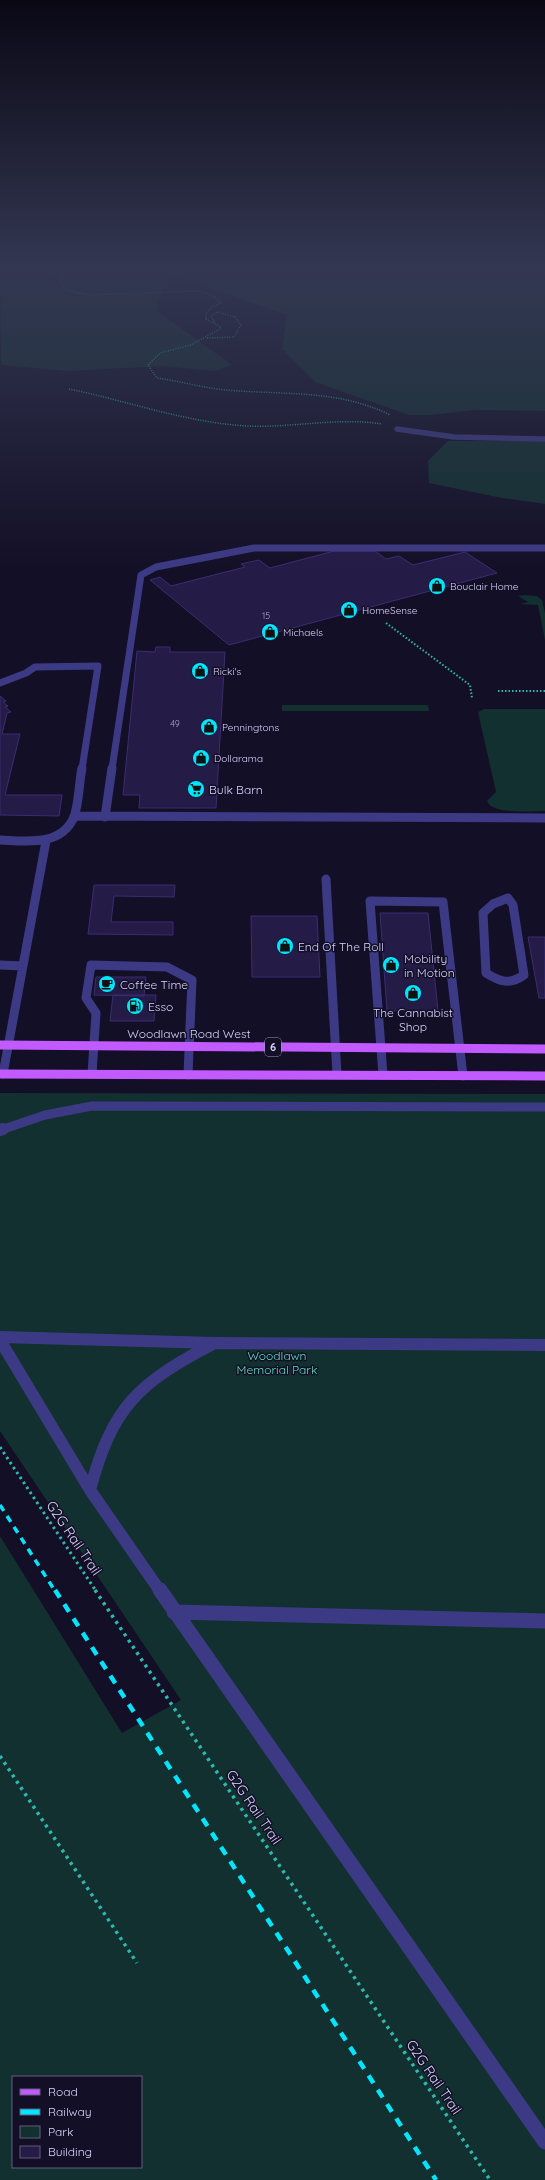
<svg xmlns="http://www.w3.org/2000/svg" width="545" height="2180" font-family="Quicksand,sans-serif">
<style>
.green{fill:#12302f;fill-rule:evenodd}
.building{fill:#241b47;stroke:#3b2d73}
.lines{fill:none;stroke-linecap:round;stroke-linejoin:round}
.path-far3{stroke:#2fb8b0;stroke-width:1.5;stroke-dasharray:1 1.5;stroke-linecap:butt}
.path-far2{stroke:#2fb8b0;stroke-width:2;stroke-dasharray:1.5 2;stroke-linecap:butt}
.path-far1{stroke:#2fb8b0;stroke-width:3;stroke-dasharray:2.5 3.5;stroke-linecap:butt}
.path{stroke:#2fb8b0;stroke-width:3.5;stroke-dasharray:3 4.5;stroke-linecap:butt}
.minor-far4{stroke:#3d3a85;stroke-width:5.5}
.minor-far3{stroke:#3d3a85;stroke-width:7}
.minor-far2{stroke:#3d3a85;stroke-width:9}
.minor-far1{stroke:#3d3a85;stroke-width:12}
.minor{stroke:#3d3a85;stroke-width:15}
.major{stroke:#c25bff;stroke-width:9}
.rail-far1{stroke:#00e5ff;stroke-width:3.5;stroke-dasharray:7 6;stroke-linecap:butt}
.rail{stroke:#00e5ff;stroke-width:4.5;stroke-dasharray:9 8;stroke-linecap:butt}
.labels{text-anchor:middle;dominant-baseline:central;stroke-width:3;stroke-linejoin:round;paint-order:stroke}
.far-number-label{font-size:9px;fill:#aca6d1}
.far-poi-label{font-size:10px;fill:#d9d4ff;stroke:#130f26;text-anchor:start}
.shield{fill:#130f26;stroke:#9e99be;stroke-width:1}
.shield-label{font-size:11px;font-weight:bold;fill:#d9d4ff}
.poi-label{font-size:12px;fill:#d9d4ff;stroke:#130f26;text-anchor:start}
.street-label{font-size:12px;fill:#d9d4ff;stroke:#130f26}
.park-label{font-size:12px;fill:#5fe0c0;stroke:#130f26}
.near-street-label{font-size:14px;fill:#d9d4ff;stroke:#130f26}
</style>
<rect width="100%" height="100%" fill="#130f26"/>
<path class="green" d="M 0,266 L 545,266 L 545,411 L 474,410 L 431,415 L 409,415 L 315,382 L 282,349 L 287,315 L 176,276 L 163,288 L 156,310 L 232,365 L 215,371 L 163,366 L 67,371 L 1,365 Z
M 448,441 L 545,441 L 545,504 L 502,498 L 429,483 L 428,461 Z
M 524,595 L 537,596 L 542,600 L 545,613 L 545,640 L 538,605 L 520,604 L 528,602 L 518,596 Z
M 282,705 L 428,705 L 429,711 L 282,711 Z
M 484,709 L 545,709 L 545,811 C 532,811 492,815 487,801 L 496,792 L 478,712 Z
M 0,1093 L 545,1094 L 545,2180 L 0,2180 L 0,1536 L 122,1733 L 181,1700 L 0,1431 ZM 13,2077 L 141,2077 L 141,2167 L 13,2167 Z"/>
<path class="building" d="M 334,551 L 375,551 L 386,559 L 399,556 L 413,565 L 465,552 L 497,573 L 229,645 L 150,580 L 160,577 L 171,586 L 245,567 L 241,564 L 259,560 L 270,568 Z
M 156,647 L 170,647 L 170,652 L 225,652 L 216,808 L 139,808 L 140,795 L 123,795 L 137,651 L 155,652 Z
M 0,696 L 6,701 L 3,702 L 8,706 L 5,707 L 11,712 L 7,713 L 2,734 L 20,734 L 5,795 L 62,795 L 59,816 L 0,815 Z
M 94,885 L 175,885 L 174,897 L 114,896 L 111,922 L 173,922 L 173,935 L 88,934 Z
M 380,913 L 428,913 L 438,1011 L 387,1011 Z
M 251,916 L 317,916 L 320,977 L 252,977 Z
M 528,937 L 545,937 L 545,998 L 539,998 Z
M 96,977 L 146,977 L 144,996 L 94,995 Z
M 113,995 L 156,995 L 154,1021 L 110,1021 Z"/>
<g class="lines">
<path class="path-far3" d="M 50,266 L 49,269 L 64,277 L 60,281 L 66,290 L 88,295 L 195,291 C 206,292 214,295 221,303 L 212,307 L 206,313 L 206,319 L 221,327 L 220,329 L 191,345 L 160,353 L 148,365 L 157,378 C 180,381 203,388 226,390 C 282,395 338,389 390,415
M 207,338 L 234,337 L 241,325 L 235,317 L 217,312 L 211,316 L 215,323
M 69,389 C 128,401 187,423 248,426 C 293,428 337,417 382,424"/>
<path class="path-far2" d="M 386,623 L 470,685 L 472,698
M 498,691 L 545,691"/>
<path class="path-far1" d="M 0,1447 L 96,1591"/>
<path class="path" d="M 95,1590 L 490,2180
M 0,1756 L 137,1963"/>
<path class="minor-far4" d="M 397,429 L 454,437 L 545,439"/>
<path class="minor-far3" d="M 0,683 L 26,673 L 35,667 L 98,666 L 82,769
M 112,769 L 141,575 L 156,567 L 254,548 L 545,548"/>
<path class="minor-far2" d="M 74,816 L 545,818
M 105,817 L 112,768
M 0,840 C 26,841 61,847 74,817 C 79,803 79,783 82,768
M 326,879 L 337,1075
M 508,898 L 513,905 L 524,975 C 510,985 500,982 486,973 L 483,913 L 493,904 Z
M 0,965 L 23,966
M 3,1074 L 46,841
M 92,1074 L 96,1013 L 86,998 L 91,965 L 167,967 L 192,980 L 188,1075
M 383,1075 L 370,901 L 443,902 L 463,1076
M 1,1130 L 45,1115 L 92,1106 L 545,1107"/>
<path class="minor-far1" d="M 0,1130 L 3,1129
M 0,1337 L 214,1343 L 545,1345
M 0,1340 L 90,1490 L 160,1591
M 90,1490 C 112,1407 138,1383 213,1344"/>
<path class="minor" d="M 160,1590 L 545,2142
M 174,1612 L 545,1621"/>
<path class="major" d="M 0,1045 L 545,1049
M 0,1074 L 545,1076"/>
<path class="rail-far1" d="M 0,1505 L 55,1591"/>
<path class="rail" d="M 55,1590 L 436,2180"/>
</g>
<linearGradient id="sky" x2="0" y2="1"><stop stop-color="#0a0815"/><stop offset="0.47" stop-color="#333752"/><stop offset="1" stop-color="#333752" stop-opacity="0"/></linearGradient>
<rect width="545" height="571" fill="url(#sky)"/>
<defs>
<g id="shop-disc" transform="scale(0.9)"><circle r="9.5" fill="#00e5ff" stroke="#130f26"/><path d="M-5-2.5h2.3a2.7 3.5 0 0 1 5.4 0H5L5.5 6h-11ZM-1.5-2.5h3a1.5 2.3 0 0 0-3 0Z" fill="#111"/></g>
<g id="supermarket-disc" transform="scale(0.9)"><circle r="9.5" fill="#00e5ff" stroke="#130f26"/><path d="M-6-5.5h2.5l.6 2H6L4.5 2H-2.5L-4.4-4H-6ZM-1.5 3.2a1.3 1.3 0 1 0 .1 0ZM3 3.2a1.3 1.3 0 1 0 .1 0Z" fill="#111"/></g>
<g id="cafe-disc" transform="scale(0.9)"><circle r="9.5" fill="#00e5ff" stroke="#130f26"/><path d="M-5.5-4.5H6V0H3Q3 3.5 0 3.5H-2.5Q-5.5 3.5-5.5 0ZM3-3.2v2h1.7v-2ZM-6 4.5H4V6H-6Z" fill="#111"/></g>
<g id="fuel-disc" transform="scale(0.9)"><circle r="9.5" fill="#00e5ff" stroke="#130f26"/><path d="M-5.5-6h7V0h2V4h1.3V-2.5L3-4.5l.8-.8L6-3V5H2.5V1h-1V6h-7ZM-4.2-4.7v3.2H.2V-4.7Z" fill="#111"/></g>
</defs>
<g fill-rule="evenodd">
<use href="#shop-disc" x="437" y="586"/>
<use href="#shop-disc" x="349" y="610"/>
<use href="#shop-disc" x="270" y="632"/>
<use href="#shop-disc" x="200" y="671"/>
<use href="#shop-disc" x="209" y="727"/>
<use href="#shop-disc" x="201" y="758"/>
<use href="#supermarket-disc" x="196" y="789"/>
<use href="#shop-disc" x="285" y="946"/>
<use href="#shop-disc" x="391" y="965"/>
<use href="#cafe-disc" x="107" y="984"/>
<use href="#shop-disc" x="413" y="993"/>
<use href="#fuel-disc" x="135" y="1006"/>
</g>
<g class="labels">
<g class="far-number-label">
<text x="266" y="615">15</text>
<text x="175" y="723">49</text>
</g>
<g class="far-poi-label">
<text x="450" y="586">Bouclair Home</text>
<text x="362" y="610">HomeSense</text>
<text x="283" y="632">Michaels</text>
<text x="213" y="671">Ricki's</text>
<text x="222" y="727">Penningtons</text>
<text x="214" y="758">Dollarama</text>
</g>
<rect class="shield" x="265" y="1038" width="16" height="18" rx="3"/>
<g class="shield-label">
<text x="273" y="1047">6</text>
</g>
<g class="poi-label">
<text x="209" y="789">Bulk Barn</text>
<text x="298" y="946">End Of The Roll</text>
<text x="404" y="958">Mobility<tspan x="404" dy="14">in Motion</tspan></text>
<text x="120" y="984">Coffee Time</text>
<text x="148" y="1006">Esso</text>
<text x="413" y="1012" text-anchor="middle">The Cannabist<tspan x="413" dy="14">Shop</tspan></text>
</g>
<g class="street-label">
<text x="189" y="1033">Woodlawn Road West</text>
</g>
<g class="park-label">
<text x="277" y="1355">Woodlawn<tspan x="277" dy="14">Memorial Park</tspan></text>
</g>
<g class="near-street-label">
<text transform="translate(74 1538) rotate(56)">G2G Rail Trail</text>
<text transform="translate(254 1807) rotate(56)">G2G Rail Trail</text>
<text transform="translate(434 2077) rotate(56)">G2G Rail Trail</text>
</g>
</g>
<rect x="12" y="2076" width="130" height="92" fill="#130f26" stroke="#625e7d"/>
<rect x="20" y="2089" width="20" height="6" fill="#c25bff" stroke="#625e7d"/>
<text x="48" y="2096" font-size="12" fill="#d9d4ff">Road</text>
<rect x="20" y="2109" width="20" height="6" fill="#00e5ff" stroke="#625e7d"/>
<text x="48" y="2116" font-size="12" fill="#d9d4ff">Railway</text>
<rect x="20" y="2126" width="20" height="12" fill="#12302f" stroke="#625e7d"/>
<text x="48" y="2136" font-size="12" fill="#d9d4ff">Park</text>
<rect x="20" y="2146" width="20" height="12" fill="#241b47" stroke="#625e7d"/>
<text x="48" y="2156" font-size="12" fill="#d9d4ff">Building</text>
</svg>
